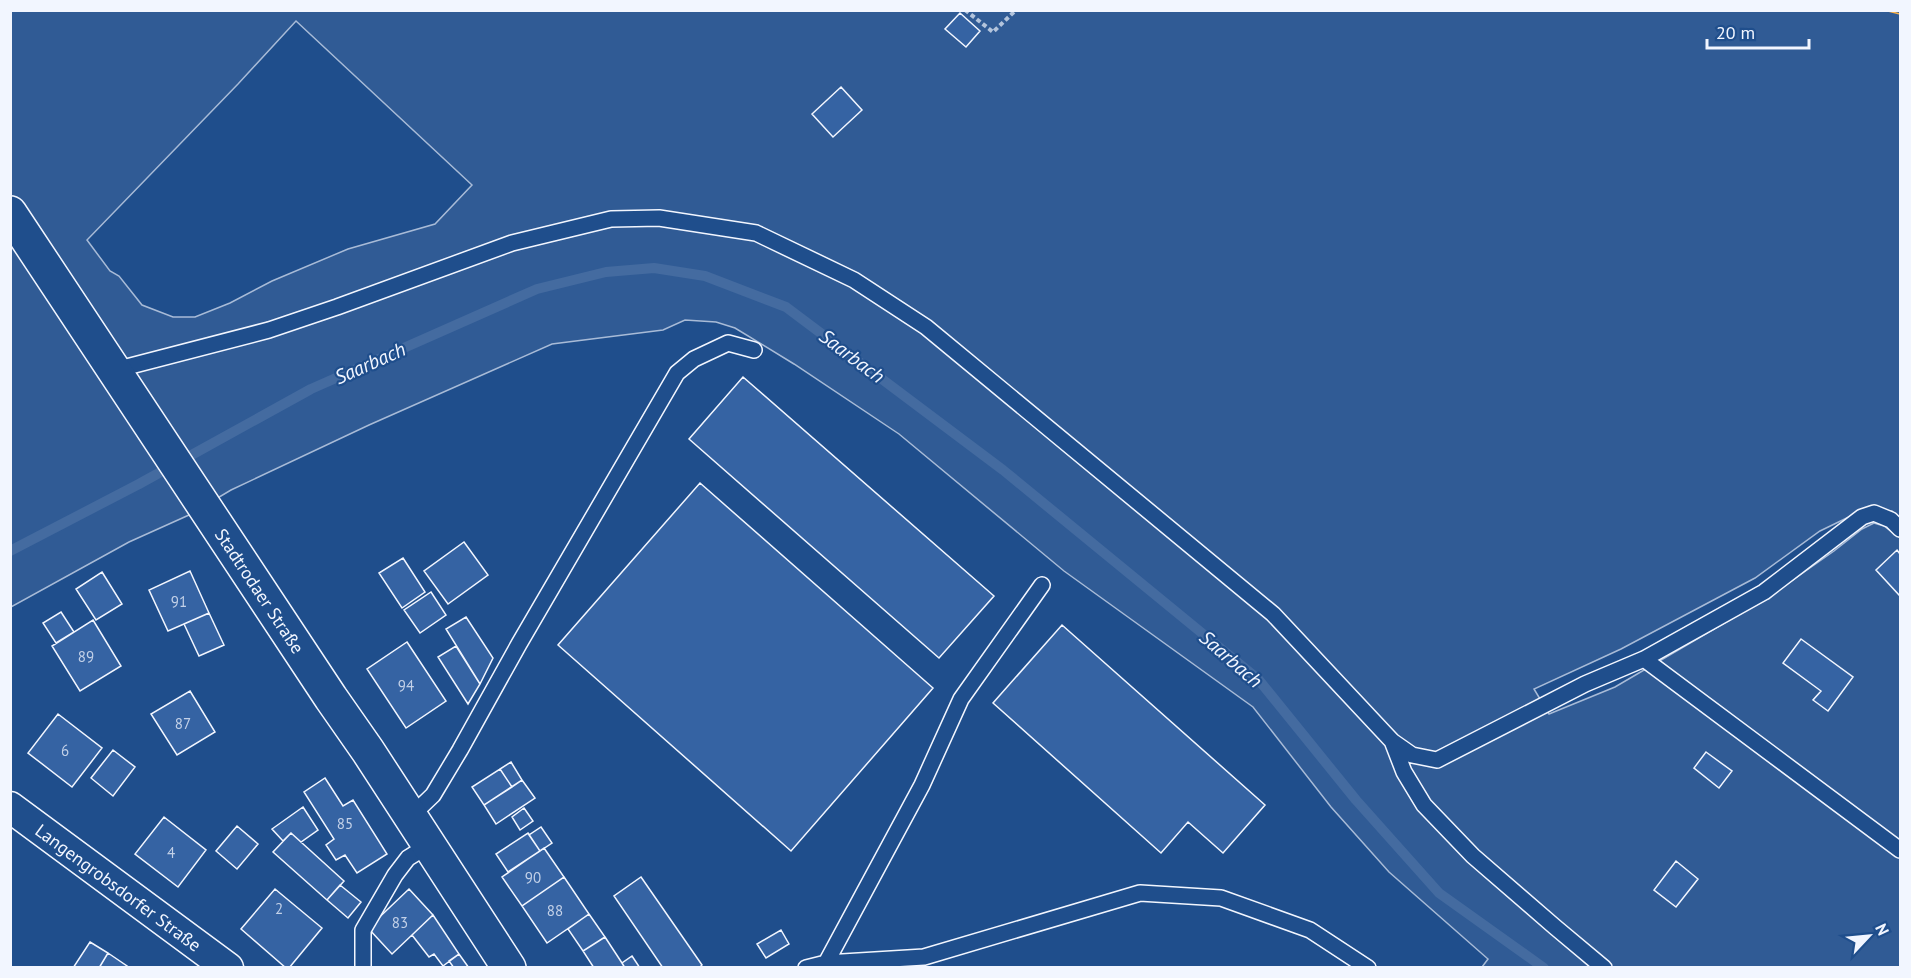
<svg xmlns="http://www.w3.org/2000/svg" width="1911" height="978" font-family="'PT Sans',sans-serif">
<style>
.built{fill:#305b95;stroke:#a8bbd7;stroke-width:1.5;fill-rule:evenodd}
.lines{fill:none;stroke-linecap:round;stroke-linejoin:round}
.stream{stroke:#446ba0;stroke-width:10}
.building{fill:#3563a3;stroke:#f2f6ff;stroke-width:1.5}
.lane-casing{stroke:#f2f6ff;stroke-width:18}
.street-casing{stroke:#f2f6ff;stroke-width:33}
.secondary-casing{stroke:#f2f6ff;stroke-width:36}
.path{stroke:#b3c4dc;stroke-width:4;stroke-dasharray:4.5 3;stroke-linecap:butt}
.lane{stroke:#1f4e8c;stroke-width:15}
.street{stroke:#1f4e8c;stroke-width:30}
.secondary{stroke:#1f4e8c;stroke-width:33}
.power{stroke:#ffb74d;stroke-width:1.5;stroke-dasharray:21 4.5 3 4.5;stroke-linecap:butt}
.labels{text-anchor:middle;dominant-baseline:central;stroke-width:4.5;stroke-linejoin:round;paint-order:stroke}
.number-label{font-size:15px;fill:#c3d1e8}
.street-label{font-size:18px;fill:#f2f6ff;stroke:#1f4e8c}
.water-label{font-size:20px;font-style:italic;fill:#f2f6ff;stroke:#1f4e8c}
</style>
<rect width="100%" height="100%" fill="#1f4e8c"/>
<path class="built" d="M 10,11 L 1900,11 L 1900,519 L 1892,511 L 1859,512 L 1820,531 L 1755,578 L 1621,649 L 1534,689 L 1549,714 L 1615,687 L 1767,598 L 1834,551 L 1862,529 L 1874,523 L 1884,526 L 1900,538 L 1900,967 L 1482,967 L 1488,959 L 1389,872 L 1331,807 L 1253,707 L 1064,571 L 899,434 L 794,364 L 735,328 L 716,322 L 685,320 L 663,330 L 552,344 L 369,425 L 231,490 L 189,515 L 129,542 L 11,607 ZM 296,21 L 472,185 L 435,224 L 348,249 L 272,281 L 230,303 L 195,317 L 173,317 L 142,305 L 119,276 L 110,271 L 87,240 L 238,84 Z"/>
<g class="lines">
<path class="stream" d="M 10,551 L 139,484 L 311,389 L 537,289 L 606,272 L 654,268 L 705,276 L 786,307 L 1003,470 L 1258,679 L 1356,800 L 1439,893 L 1544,968"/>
</g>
<path class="building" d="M 960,13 L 980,31 L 966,47 L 945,29 Z
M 841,87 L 862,110 L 833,137 L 812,114 Z
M 743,377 L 994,596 L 939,658 L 689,439 Z
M 700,483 L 933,688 L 791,851 L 558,645 Z
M 464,542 L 488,575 L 448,604 L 424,571 Z
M 1897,550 L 1900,554 L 1900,596 L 1876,570 Z
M 403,558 L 425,592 L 402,608 L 379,573 Z
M 190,571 L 209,613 L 168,631 L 149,590 Z
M 102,572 L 122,604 L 96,620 L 76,589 Z
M 431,592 L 446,615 L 420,633 L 404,610 Z
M 61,612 L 74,632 L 56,643 L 43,623 Z
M 209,613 L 224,645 L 199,656 L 184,624 Z
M 466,617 L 493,658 L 480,684 L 446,629 Z
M 93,620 L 121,666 L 80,691 L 52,646 Z
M 1062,625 L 1265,805 L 1223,853 L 1188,822 L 1161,853 L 993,703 Z
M 1801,639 L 1853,677 L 1828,711 L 1813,700 L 1821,691 L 1783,663 Z
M 407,642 L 446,701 L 406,728 L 367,669 Z
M 456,646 L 480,684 L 468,704 L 438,657 Z
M 190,691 L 215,732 L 177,755 L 151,714 Z
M 58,714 L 102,748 L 72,787 L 28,753 Z
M 113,750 L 135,767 L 113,796 L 91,778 Z
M 1706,752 L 1732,771 L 1719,788 L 1694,768 Z
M 511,762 L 522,780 L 512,787 L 500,769 Z
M 500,769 L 512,787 L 484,805 L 472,787 Z
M 325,778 L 343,806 L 353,800 L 387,854 L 357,873 L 345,855 L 336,860 L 326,845 L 334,839 L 304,792 Z
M 522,780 L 535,798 L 496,824 L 484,805 Z
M 303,807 L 318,830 L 301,842 L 291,833 L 283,841 L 272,829 Z
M 524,808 L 533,821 L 520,830 L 512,817 Z
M 164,817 L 206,850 L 178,887 L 135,854 Z
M 237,826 L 258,844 L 237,869 L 216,851 Z
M 541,827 L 552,843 L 540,851 L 529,835 Z
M 291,833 L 344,881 L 327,900 L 273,852 Z
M 528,833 L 540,851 L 508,872 L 496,854 Z
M 544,848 L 564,877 L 522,906 L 502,877 Z
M 1676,861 L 1698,879 L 1676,907 L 1654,890 Z
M 564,877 L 589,914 L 547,943 L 522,906 Z
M 641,877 L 702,965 L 699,968 L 663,968 L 614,896 Z
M 340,885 L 361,902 L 348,918 L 327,900 Z
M 275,889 L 322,928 L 289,968 L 286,968 L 241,929 Z
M 409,889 L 433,915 L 392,954 L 368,928 Z
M 589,914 L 605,937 L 583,951 L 568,929 Z
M 433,915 L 459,954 L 443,966 L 434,954 L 429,957 L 412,935 Z
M 781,930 L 789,944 L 766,958 L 757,944 Z
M 605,937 L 622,963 L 625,968 L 594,968 L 583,951 Z
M 90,942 L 108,953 L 99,968 L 73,968 Z
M 108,953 L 130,968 L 99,968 Z
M 459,954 L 469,968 L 454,968 L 449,961 Z
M 632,956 L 640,968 L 625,968 L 622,963 Z"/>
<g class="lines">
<g class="lane-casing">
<path id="lane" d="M 115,370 L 269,330 L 337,307 L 512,243 L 611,219 L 659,218 L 756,233 L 854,280 L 926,327 L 1273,614 L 1392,741 L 1412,755 L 1437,760 L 1585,684 L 1644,659 L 1764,592 L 1862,517 L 1874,513 L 1891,520 L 1900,529
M 1644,659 L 1900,850
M 1392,741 L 1404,772 L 1424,805 L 1473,856 L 1555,927 L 1604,968
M 410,817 L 433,795 L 460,750 L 519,644 L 677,373 L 694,359 L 728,343 L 754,350
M 826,963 L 924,957 L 1140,893 L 1221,898 L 1310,930 L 1368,968
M 363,968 L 363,930 L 395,875 L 408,858 L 429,845
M 806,968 L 826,963 L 922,785 L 961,699 L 1042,585"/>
</g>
<g class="street-casing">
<g id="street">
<path id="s1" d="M 10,807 L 228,968"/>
</g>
</g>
<g class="secondary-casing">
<g id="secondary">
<path id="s2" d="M 10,213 L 331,698 L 368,751 L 509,968"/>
</g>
</g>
<path class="path" d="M 965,10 L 993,32 L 1016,10"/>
<use href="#lane" class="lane"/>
<use href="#street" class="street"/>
<use href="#secondary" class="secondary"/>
<path class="power" d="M 1884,10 L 1900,14"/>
</g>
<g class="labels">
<g class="number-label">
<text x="179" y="601">91</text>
<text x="86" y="656">89</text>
<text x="406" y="685">94</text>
<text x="183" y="723">87</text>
<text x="65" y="750">6</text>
<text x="345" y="823">85</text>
<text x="171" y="852">4</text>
<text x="533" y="877">90</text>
<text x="279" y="908">2</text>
<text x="555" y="910">88</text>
<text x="400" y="922">83</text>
</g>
<g class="street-label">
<text stroke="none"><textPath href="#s2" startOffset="453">Stadtrodaer Straße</textPath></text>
<text stroke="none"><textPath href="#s1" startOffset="135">Langengrobsdorfer Straße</textPath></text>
</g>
<g class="water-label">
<text transform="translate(852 356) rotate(37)">Saarbach</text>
<text transform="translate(370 363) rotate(-24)">Saarbach</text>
<text transform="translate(1231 659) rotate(41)">Saarbach</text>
</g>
</g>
<rect width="1911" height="978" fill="none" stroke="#f2f6ff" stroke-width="24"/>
<g transform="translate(1869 936) rotate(64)" stroke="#1f4e8c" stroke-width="4.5" paint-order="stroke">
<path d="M0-4.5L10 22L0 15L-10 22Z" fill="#f2f6ff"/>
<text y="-9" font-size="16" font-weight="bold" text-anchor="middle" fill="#f2f6ff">N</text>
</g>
<path d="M1707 39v9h102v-9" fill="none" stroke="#f2f6ff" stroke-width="3"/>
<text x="1716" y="39" font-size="18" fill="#f2f6ff" stroke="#1f4e8c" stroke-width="4.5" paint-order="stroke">20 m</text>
</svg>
